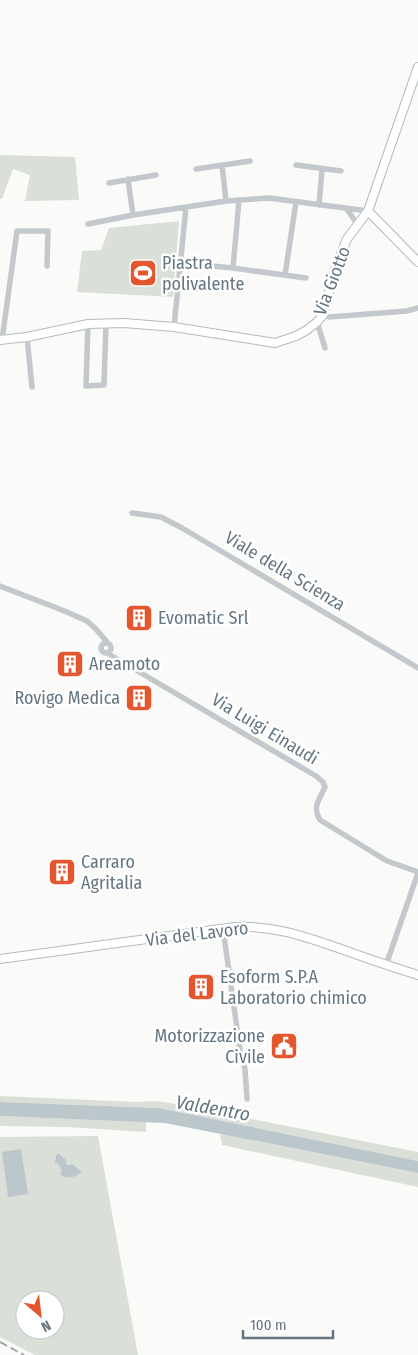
<svg xmlns="http://www.w3.org/2000/svg" width="418" height="1355" font-family="'Fira Sans Condensed',sans-serif">
<style>
.green{fill:#dadfd7;fill-rule:evenodd}
.water{fill:#bbc7cb}
.lines{fill:none;stroke-linecap:round;stroke-linejoin:round}
.secondary-casing{stroke:#b3babf;stroke-width:10}
.street{stroke:#c3c8cc;stroke-width:5.5}
.secondary{stroke:#fff;stroke-width:8}
.rail{stroke:#a2aab0;stroke-width:2;stroke-dasharray:8 4;stroke-linecap:butt}
.labels{text-anchor:middle;dominant-baseline:central;stroke-width:5;stroke-linejoin:round;paint-order:stroke}
.poi-label{font-size:18px;fill:#657683;stroke:#fff;text-anchor:start}
.street-label{font-size:18px;fill:#657683;stroke:#fff}
.water-label{font-size:19px;font-style:italic;fill:#60757c;stroke:#fff}
</style>
<rect width="100%" height="100%" fill="#fafaf8"/>
<path class="green" d="M 0,155 L 75,157 L 79,200 L 25,201 L 30,175 L 13,169 L 2,199 L 0,199 Z
M 179,221 L 173,297 L 77,292 L 82,251 L 101,250 L 109,228 Z
M 0,1096 L 136,1102 L 155,1101 L 170,1103 L 418,1152 L 418,1161 L 159,1108 L 0,1102 Z
M 0,1116 L 146,1122 L 146,1132 L 66,1127 L 0,1126 Z
M 220,1134 L 418,1173 L 418,1187 L 222,1145 Z
M 98,1136 L 138,1355 L 35,1355 L 0,1337 L 0,1137 ZM 25,1300 L 55,1300 L 55,1330 L 25,1330 Z"/>
<path class="water" d="M 0,1102 L 159,1108 L 418,1161 L 418,1173 L 165,1123 L 0,1116 Z
M 21,1149 L 28,1194 L 8,1197 L 2,1152 Z
M 58,1153 L 66,1160 L 66,1162 L 67,1165 L 70,1165 L 72,1164 L 82,1172 C 75,1178 68,1179 60,1175 L 62,1171 L 58,1164 L 55,1163 L 56,1156 Z"/>
<g class="lines">
<g class="secondary-casing">
<path id="secondary" d="M 368,211 L 418,262
M 0,340 L 27,337 L 88,324 L 124,323 L 174,327 L 275,343 L 296,336 L 307,330 L 317,322 L 323,315 L 335,269 L 347,239 L 368,211 L 418,67
M 0,959 L 235,927 C 273,925 306,937 341,949 C 366,958 392,967 418,975"/>
</g>
<path class="street" d="M 222,165 L 226,201
M 296,165 L 341,171
M 196,169 L 250,161
M 128,179 L 133,215
M 109,183 L 156,175
M 319,205 L 322,169
M 346,208 L 358,225
M 88,224 L 133,215 L 226,201 L 269,198 L 368,211
M 180,263 L 233,268 L 306,278
M 233,268 L 239,200
M 285,275 L 296,202
M 323,315 L 329,317 L 407,311 L 418,308
M 317,322 L 325,348
M 88,324 L 86,386 L 104,385 L 106,323
M 174,327 L 186,207
M 27,337 L 32,387
M 2,340 L 17,231 L 48,231 L 47,266
M 132,513 L 161,517 L 182,528 L 418,668
M 0,586 L 62,610 L 87,621 L 95,628 L 107,642
M101 648a5 5 0 1 1 10 0a5 5 0 1 1-10 0Z
M 107,653 L 316,776 L 323,782 L 325,787 C 319,801 312,806 320,820 L 387,861 L 418,872
M 223,929 L 240,1050 L 245,1069 L 247,1099
M 386,965 L 418,873"/>
<use href="#secondary" class="secondary"/>
<path class="rail" d="M 0,1342 L 24,1355"/>
</g>
<defs>
<g id="stadium-square" transform="scale(1.4375)"><rect x="-9" y="-9" width="18" height="18" rx="4" fill="#e4572e" stroke="#fff"/><path d="M0-5a6.5 5 0 1 0 0 10a6.5 5 0 1 0 0-10ZM-3.5-1.8h7v3.6h-7Z" fill="#fff"/></g>
<g id="building-square" transform="scale(1.4375)"><rect x="-9" y="-9" width="18" height="18" rx="4" fill="#e4572e" stroke="#fff"/><path d="M-4-6H4V6H1V3H-1V6H-4ZM-2.5-4.3h1.7v1.8h-1.7ZM.8-4.3h1.7v1.8H.8ZM-2.5-1h1.7V.8h-1.7ZM.8-1h1.7V.8H.8Z" fill="#fff"/></g>
<g id="civic-square" transform="scale(1.4375)"><rect x="-9" y="-9" width="18" height="18" rx="4" fill="#e4572e" stroke="#fff"/><path d="M-.6-6.5H3V-4.5H.6V-3L4-1V1h2V6H-6V1h2V-1L-.6-3ZM-1.2 2.5V6h2.4V2.5Z" fill="#fff"/></g>
</defs>
<g fill-rule="evenodd">
<use href="#stadium-square" x="143" y="273"/>
<use href="#building-square" x="139" y="618"/>
<use href="#building-square" x="70" y="664"/>
<use href="#building-square" x="139" y="698"/>
<use href="#building-square" x="62" y="872"/>
<use href="#building-square" x="201" y="987"/>
<use href="#civic-square" x="284" y="1046"/>
</g>
<g class="labels">
<g class="poi-label">
<text x="162" y="263">Piastra<tspan x="162" dy="21">polivalente</tspan></text>
<text x="158" y="618">Evomatic Srl</text>
<text x="89" y="664">Areamoto</text>
<text x="120" y="698" text-anchor="end">Rovigo Medica</text>
<text x="81" y="862">Carraro<tspan x="81" dy="21">Agritalia</tspan></text>
<text x="220" y="977">Esoform S.P.A<tspan x="220" dy="21">Laboratorio chimico</tspan></text>
<text x="265" y="1036" text-anchor="end">Motorizzazione<tspan x="265" dy="21">Civile</tspan></text>
</g>
<g class="street-label">
<text transform="translate(332 281) rotate(-69)">Via Giotto</text>
<text transform="translate(285 571) rotate(31)">Viale della Scienza</text>
<text transform="translate(265 729) rotate(31)">Via Luigi Einaudi</text>
<text transform="translate(197 934) rotate(-7)">Via del Lavoro</text>
</g>
<g class="water-label">
<text transform="translate(213 1108) rotate(10)">Valdentro</text>
</g>
</g>
<g transform="translate(40 1315) rotate(152)"><circle r="24" fill="#ffffff" stroke="#c1c8cd"/>
<path d="M0-4L9 19L0 12L-9 19Z" fill="#e4572e"/>
<text y="-8" font-size="14" font-weight="bold" text-anchor="middle" fill="#657683">N</text>
</g>
<path d="M243 1330v8h90v-8" fill="none" stroke="#657683" stroke-width="2.5"/>
<text x="250" y="1330" font-size="15" fill="#657683" stroke="#ffffff" stroke-width="4" paint-order="stroke">100 m</text>
</svg>
